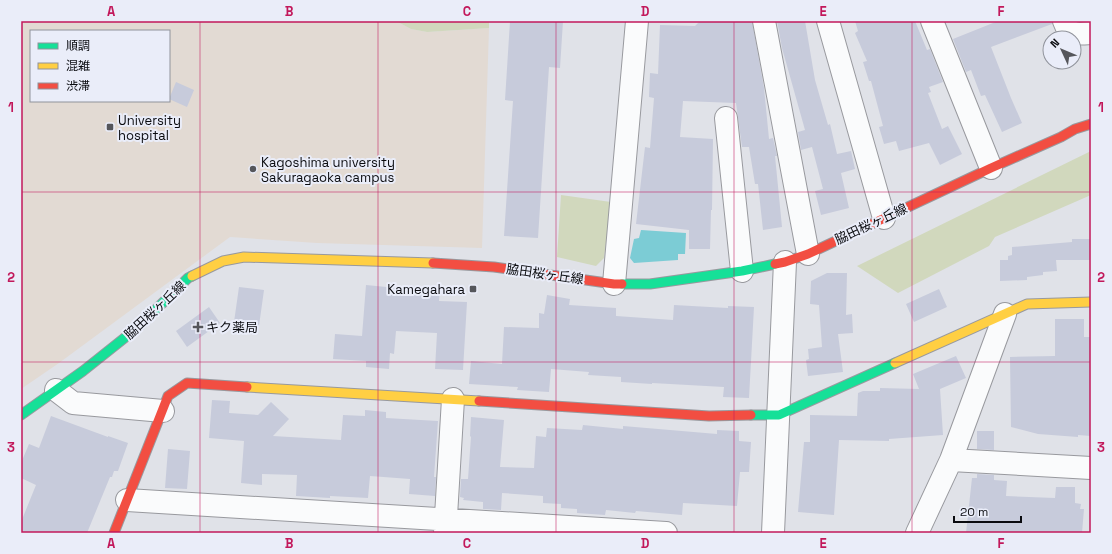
<svg xmlns="http://www.w3.org/2000/svg" width="1112" height="554" font-family="'Space Grotesk','Noto Sans JP',sans-serif">
<style>
.education{fill:#e2dad3;fill-rule:evenodd}
.green{fill:#d1d8bd}
.water{fill:#7cccd5}
.building{fill:#c7cbdb}
.lines{fill:none;stroke-linecap:round;stroke-linejoin:round}
.street-casing{stroke:#98999e;stroke-width:24}
.fast-casing{stroke:#98999e;stroke-width:11}
.slow-casing{stroke:#98999e;stroke-width:11}
.jam-casing{stroke:#98999e;stroke-width:11}
.street{stroke:#fafbfc;stroke-width:22}
.fast{stroke:#16e098;stroke-width:9}
.slow{stroke:#ffcf43;stroke-width:9}
.jam{stroke:#f24e42;stroke-width:9}
.grid{fill:none;stroke:#c2185b;stroke-width:1;stroke-opacity:0.55}
.poi-dot{fill:#55565b;stroke:#eaedf9;stroke-width:1.5}
.labels{text-anchor:middle;dominant-baseline:central;stroke-width:4;stroke-linejoin:round;paint-order:stroke}
.poi-label{font-size:13px;fill:#0a0b0f;stroke:#eaedf9;text-anchor:start}
.street-label{font-size:13px;fill:#0a0b0f;stroke:#eaedf9}
.neatline{fill:none;stroke:#c2185b;stroke-width:1.5}
.grid-label{font-size:13px;text-anchor:middle;font-weight:bold;fill:#c2185b}
</style>
<rect width="100%" height="100%" fill="#e0e2e8"/>
<path class="education" d="M 21,21 L 396,21 L 411,29 L 427,32 L 489,28 L 482,248 L 317,243 L 230,237 L 59,363 L 21,389 ZM 31,31 L 169,31 L 169,101 L 31,101 Z"/>
<path class="green" d="M 396,21 L 489,21 L 489,28 L 427,32 L 411,29 Z
M 1091,151 L 1091,195 L 995,237 L 989,246 L 898,293 L 857,266 Z
M 561,195 L 611,202 L 604,258 L 596,266 L 557,257 Z"/>
<path class="water" d="M 641,230 L 686,233 L 685,254 L 678,254 L 678,260 L 634,263 L 630,258 L 634,239 L 639,238 Z"/>
<path class="building" d="M 510,21 L 563,21 L 560,68 L 549,67 L 538,238 L 504,236 L 513,101 L 505,100 Z
M 700,21 L 752,21 L 764,88 L 769,139 L 773,138 L 777,156 L 775,156 L 782,227 L 763,230 L 758,184 L 755,184 L 749,147 L 742,147 L 736,103 L 683,101 L 680,137 L 713,139 L 712,210 L 711,210 L 710,249 L 689,249 L 689,230 L 636,224 L 645,147 L 650,148 L 654,98 L 649,97 L 650,73 L 658,74 L 660,25 L 695,26 Z
M 777,21 L 805,21 L 815,80 L 828,125 L 830,124 L 837,154 L 851,151 L 855,169 L 841,173 L 849,208 L 821,215 L 815,191 L 823,189 L 812,147 L 801,150 L 798,132 L 805,130 L 782,48 Z
M 855,21 L 915,21 L 927,50 L 930,49 L 943,82 L 929,87 L 931,92 L 928,93 L 942,129 L 948,126 L 962,154 L 940,165 L 929,143 L 899,151 L 896,141 L 884,144 L 879,127 L 883,126 L 871,81 L 869,81 L 863,62 L 867,61 L 855,33 L 858,31 Z
M 998,21 L 1052,21 L 1052,24 L 991,47 L 1011,98 L 1022,123 L 1002,132 L 985,95 L 981,96 L 971,70 L 966,72 L 953,39 Z
M 176,82 L 194,90 L 187,107 L 169,99 Z
M 1072,239 L 1091,239 L 1091,260 L 1056,260 L 1057,271 L 1043,272 L 1043,275 L 1027,277 L 1027,280 L 1000,281 L 1000,260 L 1008,260 L 1008,256 L 1012,255 L 1012,247 L 1072,242 Z
M 827,273 L 847,273 L 846,315 L 852,314 L 853,333 L 838,334 L 843,372 L 808,376 L 806,360 L 809,359 L 808,349 L 822,347 L 819,305 L 810,304 L 811,281 Z
M 366,285 L 407,289 L 407,286 L 440,288 L 439,301 L 467,302 L 463,370 L 435,369 L 437,333 L 396,331 L 394,354 L 390,353 L 389,369 L 366,367 L 366,361 L 333,359 L 335,334 L 362,336 Z
M 239,287 L 264,290 L 258,333 L 233,329 Z
M 939,289 L 947,307 L 914,322 L 906,304 Z
M 547,295 L 570,299 L 569,305 L 616,308 L 616,316 L 673,320 L 674,305 L 728,308 L 728,306 L 754,307 L 749,398 L 723,397 L 724,387 L 652,383 L 652,384 L 621,382 L 621,377 L 588,375 L 589,372 L 551,369 L 549,392 L 517,390 L 518,387 L 469,384 L 471,361 L 502,364 L 504,327 L 539,328 L 539,313 L 544,314 Z
M 209,307 L 220,323 L 187,347 L 176,331 Z
M 1055,319 L 1084,319 L 1084,337 L 1091,337 L 1091,436 L 1078,435 L 1078,437 L 1038,434 L 1011,427 L 1010,357 L 1055,356 Z
M 956,356 L 966,378 L 940,389 L 943,435 L 889,439 L 889,441 L 839,440 L 834,515 L 798,512 L 804,442 L 810,442 L 810,415 L 857,416 L 858,393 L 863,391 L 880,391 L 880,388 L 919,389 L 913,374 Z
M 212,400 L 230,401 L 229,413 L 258,415 L 271,402 L 289,419 L 273,436 L 341,440 L 343,415 L 365,416 L 365,410 L 386,412 L 386,418 L 438,421 L 434,477 L 436,477 L 435,496 L 409,494 L 410,479 L 370,476 L 368,498 L 330,496 L 330,498 L 296,496 L 297,475 L 262,474 L 262,485 L 241,483 L 244,441 L 209,438 Z
M 51,416 L 108,437 L 108,436 L 128,443 L 118,471 L 114,471 L 112,477 L 110,477 L 87,533 L 21,533 L 21,522 L 36,485 L 21,478 L 21,463 L 29,444 L 39,448 Z
M 471,417 L 504,420 L 500,467 L 534,468 L 536,436 L 546,437 L 547,428 L 582,430 L 583,425 L 623,429 L 623,426 L 717,434 L 717,430 L 739,431 L 739,441 L 751,442 L 749,472 L 740,472 L 737,506 L 683,503 L 682,515 L 636,511 L 635,513 L 606,510 L 605,515 L 577,513 L 577,509 L 561,508 L 561,504 L 543,503 L 543,496 L 502,493 L 501,510 L 483,509 L 483,502 L 463,500 L 464,498 L 460,497 L 461,479 L 468,479 L 471,437 L 470,436 Z
M 977,431 L 994,431 L 994,450 L 977,449 Z
M 168,449 L 190,451 L 187,489 L 165,488 Z
M 977,474 L 994,475 L 994,480 L 1007,481 L 1006,496 L 1055,498 L 1056,487 L 1075,487 L 1075,503 L 1081,504 L 1080,509 L 1084,509 L 1082,533 L 966,533 L 972,478 L 977,478 Z"/>
<g class="lines">
<g class="street-casing">
<path id="street" d="M 764,21 L 808,254
M 828,21 L 884,218
M 932,21 L 991,168
M 1064,21 C 1069,36 1077,34 1091,33
M 726,118 L 742,271
M 614,284 L 637,21
M 56,390 L 73,403 L 163,411
M 951,460 L 1091,468
M 127,500 L 666,533
M 445,533 L 453,399
M 773,533 L 785,262
M 917,533 L 951,460 L 1005,314"/>
</g>
<g class="fast-casing">
<path id="fast" d="M 622,284 L 650,284 L 742,271 L 775,264
M 21,415 L 83,371 L 137,328 L 188,278 L 192,276
M 751,415 L 779,415 L 895,363"/>
</g>
<g class="slow-casing">
<path id="slow" d="M 192,276 L 223,261 L 244,257 L 433,263
M 895,363 L 1027,304 L 1091,302
M 247,387 L 479,401"/>
</g>
<g class="jam-casing">
<path id="jam" d="M 433,263 L 494,267 L 614,284 L 622,284
M 775,264 L 785,262 L 808,254 L 991,168 L 1061,137 L 1075,129 L 1091,124
M 479,401 L 709,416 L 751,415
M 114,533 L 168,396 L 187,383 L 247,387"/>
</g>
<use href="#street" class="street"/>
<use href="#fast" class="fast"/>
<use href="#slow" class="slow"/>
<use href="#jam" class="jam"/>
</g>
<path class="grid" d="M 200,21 L 200,533M 378,21 L 378,533M 556,21 L 556,533M 734,21 L 734,533M 912,21 L 912,533M 21,192 L 1091,192M 21,362 L 1091,362"/>
<g class="poi-dot">
<rect x="106" y="123" width="8" height="8" rx="2"/>
<circle cx="253" cy="169" r="4"/>
<rect x="469" y="285" width="8" height="8" rx="2"/>
<path d="M196 321h4v4h4v4h-4v4h-4v-4h-4v-4h4z"/>
</g>
<g class="labels">
<g class="poi-label">
<text x="118" y="120">University<tspan x="118" dy="15">hospital</tspan></text>
<text x="261" y="162">Kagoshima university<tspan x="261" dy="15">Sakuragaoka campus</tspan></text>
<text x="465" y="289" text-anchor="end">Kamegahara</text>
<text x="206" y="327">キク薬局</text>
</g>
<g class="street-label">
<text transform="translate(871 224) rotate(-25)">脇田桜ヶ丘線</text>
<text transform="translate(545 274) rotate(8)">脇田桜ヶ丘線</text>
<text transform="translate(155 310) rotate(-43)">脇田桜ヶ丘線</text>
</g>
</g>
<rect width="1112" height="554" fill="none" stroke="#eaedf9" stroke-width="44"/>
<rect x="30" y="30" width="140" height="72" fill="#eaedf9" stroke="#90939b"/>
<rect x="38" y="43" width="20" height="6" fill="#16e098" stroke="#90939b"/>
<text x="66" y="50" font-size="12" fill="#0a0b0f">順調</text>
<rect x="38" y="63" width="20" height="6" fill="#ffcf43" stroke="#90939b"/>
<text x="66" y="70" font-size="12" fill="#0a0b0f">混雑</text>
<rect x="38" y="83" width="20" height="6" fill="#f24e42" stroke="#90939b"/>
<text x="66" y="90" font-size="12" fill="#0a0b0f">渋滞</text>
<g transform="translate(1062 50) rotate(314)"><circle r="19" fill="#eaedf9" stroke="#90939b"/>
<path d="M0-3L7 15L0 10L-7 15Z" fill="#55565b"/>
<text y="-6" font-size="11" font-weight="bold" text-anchor="middle" fill="#0a0b0f">N</text>
</g>
<path d="M954 516v6h67v-6" fill="none" stroke="#0a0b0f" stroke-width="2"/>
<text x="960" y="516" font-size="12" fill="#0a0b0f" stroke="#eaedf9" stroke-width="3" paint-order="stroke">20 m</text>
<rect x="22" y="22" width="1068" height="510" class="neatline"/>
<g class="grid-label">
<text x="111" y="16">A</text>
<text x="289" y="16">B</text>
<text x="467" y="16">C</text>
<text x="645" y="16">D</text>
<text x="823" y="16">E</text>
<text x="1001" y="16">F</text>
<text x="11" y="112">1</text>
<text x="1101" y="112">1</text>
<text x="11" y="282">2</text>
<text x="1101" y="282">2</text>
<text x="11" y="452">3</text>
<text x="1101" y="452">3</text>
<text x="111" y="548">A</text>
<text x="289" y="548">B</text>
<text x="467" y="548">C</text>
<text x="645" y="548">D</text>
<text x="823" y="548">E</text>
<text x="1001" y="548">F</text>
</g>
</svg>
